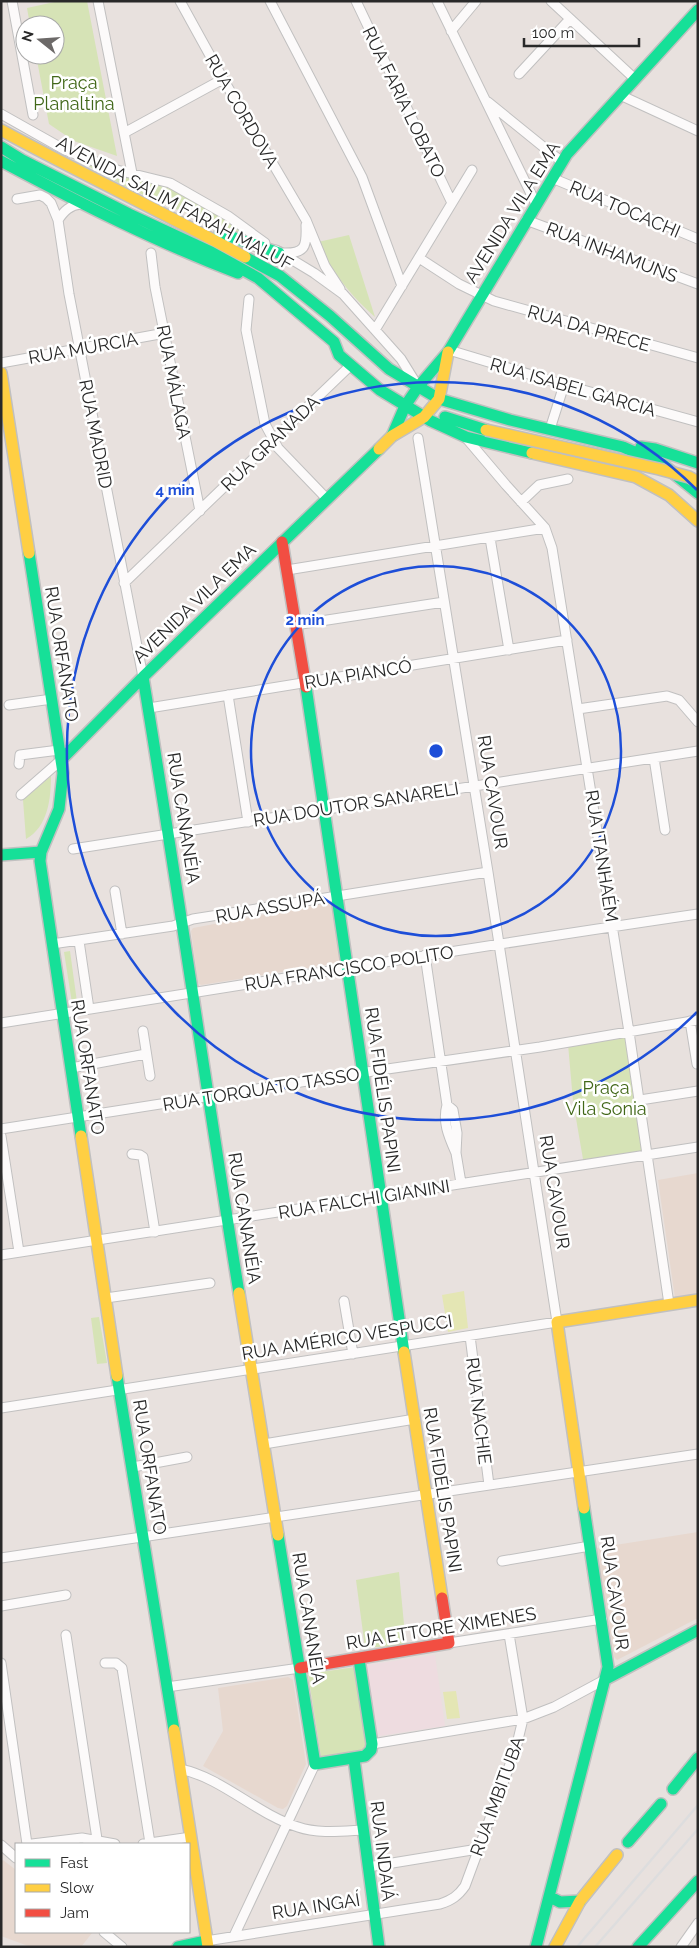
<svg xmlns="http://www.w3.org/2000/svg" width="699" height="1948" font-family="Raleway,sans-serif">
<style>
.education{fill:#e7d8cf}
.medical{fill:#eedce0}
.green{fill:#d6e3b6}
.pitch{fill:#e4e6b4}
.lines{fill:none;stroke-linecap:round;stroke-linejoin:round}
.street-casing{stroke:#c1c0c0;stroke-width:11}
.fast-casing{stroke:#c1c0c0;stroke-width:14}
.slow-casing{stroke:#c1c0c0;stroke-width:14}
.jam-casing{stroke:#c1c0c0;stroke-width:14}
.street{stroke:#fcfafa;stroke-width:9}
.fast{stroke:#16e098;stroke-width:11}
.slow{stroke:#ffcf43;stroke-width:11}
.jam{stroke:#f24e42;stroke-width:11}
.rail{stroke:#ddddde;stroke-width:2.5}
.slow-bridge-casing{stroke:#c0bebc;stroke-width:14;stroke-linecap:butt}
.slow-bridge{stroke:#ffcf43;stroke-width:11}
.ring{fill:none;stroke:#1d4ed8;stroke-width:2.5}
.labels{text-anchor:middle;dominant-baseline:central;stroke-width:5;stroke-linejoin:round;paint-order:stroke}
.park-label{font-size:18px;fill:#416718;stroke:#fff}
.street-label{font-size:18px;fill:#292929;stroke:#fff}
.centre{fill:#1d4ed8;stroke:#fff;stroke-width:2.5}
.ring-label{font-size:15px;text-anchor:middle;font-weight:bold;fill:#1d4ed8;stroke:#fff;stroke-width:5;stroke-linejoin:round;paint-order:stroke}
</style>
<rect width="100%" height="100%" fill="#e8e1de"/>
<path class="education" d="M 328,903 L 333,906 L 341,961 L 338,963 L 201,985 L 198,983 L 191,931 L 193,928 Z
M 698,1173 L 698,1294 L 675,1298 L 658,1180 Z
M 698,1532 L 698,1618 L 617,1660 L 614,1657 L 596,1548 Z
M 288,1677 L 293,1680 L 306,1764 L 287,1806 L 283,1809 L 278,1808 L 203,1766 L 223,1731 L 218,1688 Z
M 3,1860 L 16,1870 L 16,1932 L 91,1932 L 92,1933 L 81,1947 L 31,1947 L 1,1936 L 1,1862 Z"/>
<path class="medical" d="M 435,1655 L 445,1726 L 379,1736 L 377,1734 L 366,1665 Z"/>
<path class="green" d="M 59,1 L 87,1 L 117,156 L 74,141 L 49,124 L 36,55 L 55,55 L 55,25 L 30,25 L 27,8 Z
M 85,164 L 174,190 L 224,218 L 250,236 C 193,216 136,196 85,164 Z
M 349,235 L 375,317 C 351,296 331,271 318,242 Z
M 51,776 C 51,798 48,827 26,839 L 23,800 Z
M 70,951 L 77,1002 L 72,1003 L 64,952 Z
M 630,1035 L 648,1155 L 584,1165 L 573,1101 L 568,1044 Z
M 99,1317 L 107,1363 L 97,1364 L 91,1318 Z
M 399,1572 L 406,1645 L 365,1648 L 356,1580 Z
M 355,1667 L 367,1745 L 365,1750 L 321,1757 L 308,1674 Z"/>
<path class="pitch" d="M 464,1291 L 468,1328 L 448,1332 L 442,1295 Z
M 456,1691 L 460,1718 L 447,1719 L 443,1692 Z"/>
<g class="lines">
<g class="street-casing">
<path id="street" d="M 12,1 L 33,115
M 98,1 L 132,173
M 180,1 L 223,79 L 306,220 L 325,266 L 340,289
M 270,1 L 362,177 L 402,286
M 356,1 L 452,203
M 437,1 L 536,204
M 551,1 L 635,79
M 451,31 L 476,1
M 519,74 L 569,20
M 620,95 L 698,131
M 488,102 L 562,162
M 1,114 L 65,150 L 117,170 L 170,183 L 228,216 L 265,243
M 124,133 L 223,79
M 552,178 L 698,239
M 17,199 L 40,195 L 46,198 L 51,203 L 58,220 L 69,294 L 143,677
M 58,220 C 64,211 70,205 81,204
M 526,220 L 698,284
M 276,250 L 314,273 L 343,294 L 401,359 L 414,380
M 151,253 L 155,287 L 200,511
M 282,253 C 305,254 307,247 306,225
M 419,258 L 459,284 L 494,301 L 698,358
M 249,299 L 246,330 L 265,424 L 278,448 L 327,499
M 375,330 L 472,170
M 449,350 L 558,383 L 698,422
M 1,363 L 165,333
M 550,429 L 564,385
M 467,439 L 506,485 L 545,528 L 552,548 L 629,1032 L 669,1304
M 521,502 L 539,485 L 568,479
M 490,538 L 509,650
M 287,570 L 545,528
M 124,583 L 351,365
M 295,625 L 444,602
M 228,695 L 248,822
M 9,705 L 52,699
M 149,708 L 567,640
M 578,709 L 667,696 L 679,700 L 698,722
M 654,758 L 665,830
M 19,764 L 20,755 L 59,750
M 21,795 L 61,760
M 73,849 L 698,751
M 115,891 L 122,934
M 79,941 L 89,1009
M 52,944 L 173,926 L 193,919 L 488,872
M 425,955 L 447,1105 C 442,1122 449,1137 456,1153
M 690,1021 L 697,1064
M 1,1023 C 233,987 465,948 698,914
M 143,1031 L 150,1076
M 71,1068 L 146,1054
M 640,1100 L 698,1091
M 447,1105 L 453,1110 L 457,1133 L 456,1153 L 461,1183
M 1,1129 L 339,1076 L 540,1047 L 698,1020
M 1,1136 L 19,1252
M 132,1154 L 140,1155 L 143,1157 L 155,1232
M 1,1255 L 698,1147
M 106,1298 L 210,1283
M 344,1301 L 353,1354
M 470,1336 L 489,1485
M 1,1408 L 557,1322 L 488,872 L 418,438
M 264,1444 L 415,1419
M 133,1467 L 187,1457
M 1,1558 L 698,1454
M 502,1561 L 590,1546
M 1,1606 L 66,1595
M 66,1635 L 97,1839
M 449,1643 L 602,1619
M 1,1663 L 27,1844
M 105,1663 L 116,1663 L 122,1668 L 150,1843
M 167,1687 L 300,1668
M 372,1744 L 523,1719 L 554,1707 L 606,1679
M 180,1769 C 223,1778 256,1814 298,1827 C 318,1834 343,1831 364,1830
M 32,1844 L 82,1838 L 115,1844
M 143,1844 L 191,1837
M 1,1845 L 16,1858
M 368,1867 L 478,1849
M 104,1932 L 122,1947
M 234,1936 L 315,1764
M 206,1941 L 440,1904 C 452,1900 458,1896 465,1886 L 516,1748 L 523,1719 L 509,1634
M 681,1947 L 698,1923"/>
</g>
<g class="fast-casing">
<path id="fast" d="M 1,147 L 22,160 L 129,214 L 211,252 L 258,278 L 334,342 L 339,355 L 380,390 L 431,421 L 466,437 L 532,453
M 1,161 C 78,202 156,242 238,273
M 220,233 L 279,253
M 245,257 L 280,276 L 330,316 L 389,369 L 439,399 L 510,420 L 623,447 L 662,464 L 698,493
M 445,417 L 486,430
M 392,436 L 405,406 L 418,387 L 448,352 L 567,154 L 698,10
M 641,447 L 655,449 L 698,463
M 29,553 L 63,773 L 59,809 L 41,852 L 40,861 L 81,1136
M 143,677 C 177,882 206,1088 239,1293
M 306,687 L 404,1352
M 61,760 L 143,677 L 379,449
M 1,855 L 41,852
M 117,1376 L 174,1730
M 278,1535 L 315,1764 L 365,1756 L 371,1750 L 372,1744 L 359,1659
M 606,1679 L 698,1630
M 354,1759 L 379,1947
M 673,1789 L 698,1758
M 628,1842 L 661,1804
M 550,1897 L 560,1902 L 580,1901
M 178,1947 L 206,1941
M 536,1947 L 608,1667 L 584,1508
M 638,1947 L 698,1881"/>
</g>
<g class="slow-casing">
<path id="slow" d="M 1,130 C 82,174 165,213 245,257
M 1,373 L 29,553
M 379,449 L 392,436 L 424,417 L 439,399 L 448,352
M 532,453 L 636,477 L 669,495 L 698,521
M 81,1136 L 117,1376
M 239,1293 L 278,1535
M 404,1352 L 442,1598
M 584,1508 L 557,1322 L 698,1300
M 174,1730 L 208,1947
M 555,1947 L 580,1901 L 617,1855"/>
</g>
<g class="jam-casing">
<path id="jam" d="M 282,542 L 306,687
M 300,1668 L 449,1643 L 442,1598"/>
</g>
<use href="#street" class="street"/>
<use href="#fast" class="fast"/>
<use href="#slow" class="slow"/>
<use href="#jam" class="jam"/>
<path class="rail" d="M 577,1947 L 698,1805
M 595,1947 L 698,1829"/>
<g class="slow-bridge-casing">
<path id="slow-bridge" d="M 486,430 L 659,469 L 689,477 L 698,482"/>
</g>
<use href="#slow-bridge" class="slow-bridge"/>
</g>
<g class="ring">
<circle cx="436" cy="751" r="185"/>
<path d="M697 1012A369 369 0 1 1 697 490"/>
</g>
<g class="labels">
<g class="park-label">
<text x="74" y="82">Praça<tspan x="74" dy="21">Planaltina</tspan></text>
<text x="606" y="1087">Praça<tspan x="606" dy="21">Vila Sonia</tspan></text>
</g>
<g class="street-label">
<text transform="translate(404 102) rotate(64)">RUA FARIA LOBATO</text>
<text transform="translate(242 111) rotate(60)">RUA CORDOVA</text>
<text transform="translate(175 203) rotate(28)">AVENIDA SALIM FARAH MALUF</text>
<text transform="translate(625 209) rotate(23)">RUA TOCACHI</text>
<text transform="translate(512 212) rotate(-58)">AVENIDA VILA EMA</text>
<text transform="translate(612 252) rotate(21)">RUA INHAMUNS</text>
<text transform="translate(589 328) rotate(16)">RUA DA PRECE</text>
<text transform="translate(83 348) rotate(-10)">RUA MÚRCIA</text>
<text transform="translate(174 382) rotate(79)">RUA MÁLAGA</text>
<text transform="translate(573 387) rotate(16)">RUA ISABEL GARCIA</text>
<text transform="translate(96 434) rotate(79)">RUA MADRID</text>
<text transform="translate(270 443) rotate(-44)">RUA GRANADA</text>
<text transform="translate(194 603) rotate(-44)">AVENIDA VILA EMA</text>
<text transform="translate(62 654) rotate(81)">RUA ORFANATO</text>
<text transform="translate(358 674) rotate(-9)">RUA PIANCÓ</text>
<text transform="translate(493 792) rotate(81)">RUA CAVOUR</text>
<text transform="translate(356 804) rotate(-9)">RUA DOUTOR SANARELI</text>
<text transform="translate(184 818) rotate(81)">RUA CANANÉIA</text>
<text transform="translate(602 856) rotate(81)">RUA ITANHAÉM</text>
<text transform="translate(270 907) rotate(-10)">RUA ASSUPÁ</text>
<text transform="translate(349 968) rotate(-9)">RUA FRANCISCO POLITO</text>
<text transform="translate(88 1067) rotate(81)">RUA ORFANATO</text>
<text transform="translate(261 1089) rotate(-9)">RUA TORQUATO TASSO</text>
<text transform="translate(383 1090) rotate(82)">RUA FIDÉLIS PAPINI</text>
<text transform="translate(555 1192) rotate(81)">RUA CAVOUR</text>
<text transform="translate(364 1199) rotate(-9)">RUA FALCHI GIANINI</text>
<text transform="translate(245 1218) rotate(81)">RUA CANANÉIA</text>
<text transform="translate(347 1337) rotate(-9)">RUA AMÉRICO VESPUCCI</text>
<text transform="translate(479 1411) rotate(83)">RUA NACHIE</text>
<text transform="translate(150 1467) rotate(81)">RUA ORFANATO</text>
<text transform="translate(443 1490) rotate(81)">RUA FIDÉLIS PAPINI</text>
<text transform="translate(615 1593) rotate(82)">RUA CAVOUR</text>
<text transform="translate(309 1618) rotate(81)">RUA CANANÉIA</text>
<text transform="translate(441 1628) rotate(-9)">RUA ETTORE XIMENES</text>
<text transform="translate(497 1796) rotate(-70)">RUA IMBITUBA</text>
<text transform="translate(383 1851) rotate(83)">RUA INDAIÁ</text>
<text transform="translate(316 1906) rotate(-9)">RUA INGAÍ</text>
</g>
</g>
<circle cx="436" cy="751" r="8" class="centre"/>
<g class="ring-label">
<text x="175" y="495">4 min</text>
<text x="305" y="625">2 min</text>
</g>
<rect width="699" height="1948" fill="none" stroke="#292929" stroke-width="5"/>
<rect x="15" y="1843" width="175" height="90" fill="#ffffff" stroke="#a9a9a9"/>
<rect x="25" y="1859" width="25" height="8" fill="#16e098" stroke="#a9a9a9"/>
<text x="60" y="1868" font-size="15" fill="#292929">Fast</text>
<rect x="25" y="1884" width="25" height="8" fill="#ffcf43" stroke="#a9a9a9"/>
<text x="60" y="1893" font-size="15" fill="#292929">Slow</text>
<rect x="25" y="1909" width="25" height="8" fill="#f24e42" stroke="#a9a9a9"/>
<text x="60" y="1918" font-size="15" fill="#292929">Jam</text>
<g transform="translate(40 40) rotate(287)"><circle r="24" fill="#ffffff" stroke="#a9a9a9"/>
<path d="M0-4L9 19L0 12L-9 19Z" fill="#6c6968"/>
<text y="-8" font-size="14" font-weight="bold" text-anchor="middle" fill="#292929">N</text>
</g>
<path d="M524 38v8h115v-8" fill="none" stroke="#292929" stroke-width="2.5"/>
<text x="532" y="38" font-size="15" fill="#292929" stroke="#ffffff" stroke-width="4" paint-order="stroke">100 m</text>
</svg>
